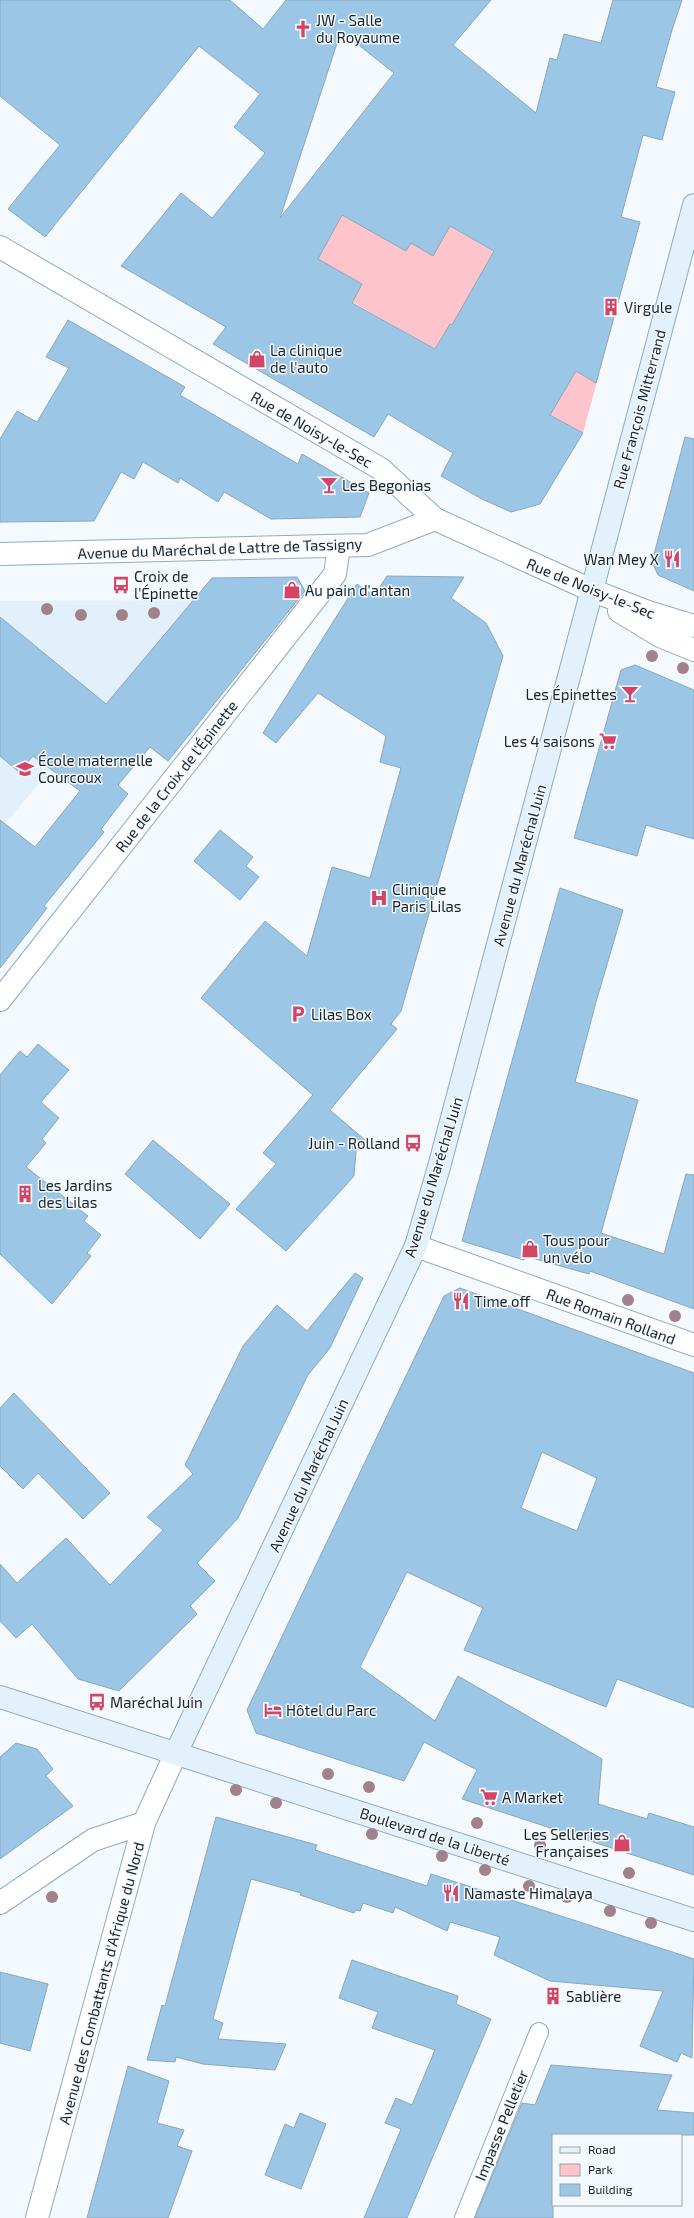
<svg xmlns="http://www.w3.org/2000/svg" width="694" height="2218" font-family="'Exo 2',sans-serif">
<style>
.built{fill:#e2f0fb}
.green{fill:#fdc5cb}
.building{fill:#9bc6e6;stroke:#8ba7bc;fill-rule:evenodd}
.lines{fill:none;stroke-linecap:round;stroke-linejoin:round}
.lane-casing{stroke:#90abc0;stroke-width:20}
.street-casing{stroke:#90abc0;stroke-width:24}
.secondary-casing{stroke:#90abc0;stroke-width:24}
.lane{stroke:#fff;stroke-width:18}
.street{stroke:#fff;stroke-width:22}
.secondary{stroke:#e2f1fc;stroke-width:22}
.tree{fill:#a2818a}
.labels{text-anchor:middle;dominant-baseline:central;stroke-width:3;stroke-linejoin:round;paint-order:stroke}
.poi-label{font-size:15px;fill:#18232b;stroke:#f3f9fd;text-anchor:start}
.street-label{font-size:15px;fill:#18232b;stroke:#f3f9fd}
</style>
<rect width="100%" height="100%" fill="#f3f9fd"/>
<path class="built" d="M 193,600 L 173,623 L 0,830 L 0,601 Z"/>
<path class="green" d="M 366,179 L 614,319 L 583,433 L 278,260 Z"/>
<path class="building" d="M 0,0 L 230,0 L 263,29 L 286,0 L 491,0 L 453,45 L 536,113 L 550,58 L 557,60 L 564,34 L 601,43 L 613,0 L 682,0 L 672,30 L 656,87 L 675,92 L 662,140 L 643,135 L 621,217 L 640,222 L 596,383 L 576,371 L 550,415 L 583,433 L 540,504 L 511,512 L 482,499 L 441,476 L 453,453 L 388,414 L 374,437 L 213,344 L 226,327 L 121,266 L 181,193 L 212,218 L 265,153 L 234,127 L 260,94 L 199,46 L 45,237 L 8,209 L 60,145 L 0,96 ZM 341,31 L 394,73 L 280,218 ZM 342,215 L 406,251 L 411,243 L 433,256 L 450,226 L 494,251 L 452,325 L 450,324 L 435,349 L 352,303 L 362,284 L 318,259 Z
M 68,320 L 185,387 L 180,395 L 298,464 L 302,454 L 369,493 L 360,517 L 271,519 L 224,492 L 218,502 L 180,478 L 178,483 L 143,462 L 134,479 L 121,472 L 94,521 L 0,522 L 0,439 L 17,411 L 37,422 L 69,368 L 46,357 Z
M 685,437 L 694,439 L 694,591 L 658,575 L 652,562 Z
M 387,576 L 464,577 L 451,598 L 486,623 L 503,656 L 401,1011 L 391,1024 L 397,1029 L 330,1110 L 365,1140 L 356,1151 L 354,1176 L 286,1251 L 236,1209 L 276,1164 L 263,1153 L 313,1095 L 201,998 L 265,921 L 307,956 L 332,867 L 370,878 L 401,768 L 380,762 L 386,736 L 318,693 L 276,743 L 263,733 L 357,584 L 374,596 Z
M 297,577 L 305,591 L 168,761 L 150,747 L 118,785 L 128,794 L 101,829 L 104,832 L 44,906 L 47,908 L 34,925 L 0,968 L 0,820 L 35,847 L 80,791 L 33,756 L 19,772 L 0,756 L 0,617 L 106,704 L 212,578 Z
M 635,665 L 694,690 L 694,839 L 646,825 L 637,856 L 574,838 L 621,670 Z
M 220,830 L 253,857 L 246,866 L 259,877 L 240,900 L 194,861 Z
M 560,888 L 623,910 L 596,1002 L 575,1082 L 638,1100 L 601,1233 L 664,1254 L 686,1174 L 694,1175 L 694,1309 L 590,1271 L 589,1274 L 525,1256 L 524,1260 L 462,1241 Z
M 38,1044 L 69,1070 L 41,1102 L 59,1118 L 42,1139 L 46,1143 L 26,1167 L 88,1216 L 84,1221 L 101,1235 L 87,1253 L 91,1256 L 52,1304 L 0,1254 L 0,1075 L 20,1051 L 27,1057 Z
M 153,1140 L 230,1204 L 200,1239 L 125,1174 Z
M 355,1273 L 363,1278 L 330,1348 L 308,1375 L 238,1518 L 197,1563 L 215,1581 L 190,1606 L 197,1614 L 119,1691 L 78,1679 L 32,1624 L 16,1638 L 0,1621 L 0,1564 L 17,1583 L 66,1538 L 110,1585 L 163,1530 L 147,1517 L 193,1474 L 185,1465 L 243,1346 L 277,1305 L 307,1331 Z
M 460,1288 L 694,1373 L 694,1708 L 617,1679 L 606,1707 L 464,1650 L 483,1608 L 407,1572 L 360,1667 L 435,1721 L 458,1676 L 602,1759 L 598,1804 L 647,1819 L 649,1813 L 694,1827 L 694,1875 L 462,1799 L 477,1770 L 424,1742 L 404,1781 L 256,1733 L 247,1710 L 444,1296 ZM 542,1452 L 597,1478 L 577,1531 L 521,1508 Z
M 14,1393 L 110,1493 L 83,1519 L 38,1473 L 23,1489 L 0,1466 L 0,1408 Z
M 16,1743 L 37,1749 L 53,1769 L 46,1776 L 73,1806 L 0,1859 L 0,1757 Z
M 216,1817 L 317,1845 L 315,1850 L 427,1886 L 431,1874 L 694,1959 L 692,2058 L 681,2053 L 677,2062 L 640,2046 L 663,1991 L 550,1981 L 494,1955 L 500,1937 L 450,1922 L 447,1931 L 395,1907 L 393,1913 L 363,1903 L 360,1911 L 356,1910 L 354,1913 L 300,1895 L 301,1893 L 251,1879 L 213,2019 L 223,2023 L 218,2039 L 286,2044 L 275,2070 L 203,2064 L 176,2057 L 175,2062 L 147,2060 L 162,2005 L 165,2006 Z
M 352,1960 L 458,1996 L 456,2004 L 491,2019 L 407,2218 L 364,2218 L 401,2129 L 385,2123 L 396,2098 L 412,2105 L 435,2050 L 372,2028 L 378,2012 L 339,1998 Z
M 0,1972 L 48,1984 L 30,2051 L 0,2043 Z
M 551,2065 L 672,2075 L 657,2110 L 694,2113 L 694,2135 L 553,2135 L 553,2218 L 475,2218 L 522,2103 L 535,2105 Z
M 128,2066 L 169,2081 L 157,2123 L 184,2130 L 177,2146 L 192,2151 L 168,2218 L 87,2218 Z
M 300,2113 L 326,2124 L 301,2189 L 265,2175 L 285,2124 L 294,2128 Z"/>
<g class="lines">
<g class="lane-casing">
<path id="lane" d="M 464,2218 L 539,2032"/>
</g>
<g class="street-casing">
<path id="street" d="M 0,247 L 381,469 L 435,519 L 591,590 L 648,612 L 694,626
M 0,554 L 368,545 L 435,519
M 619,611 L 660,636 L 694,650
M 0,1000 L 335,574 L 339,547
M 416,1246 L 694,1345
M 0,1903 L 93,1840 L 144,1823
M 37,2218 L 144,1823 L 176,1753"/>
</g>
<g class="secondary-casing">
<path id="secondary" d="M 0,1697 L 694,1920
M 176,1753 L 416,1246 L 439,1167 L 694,205"/>
</g>
<use href="#lane" class="lane"/>
<use href="#street" class="street"/>
<use href="#secondary" class="secondary"/>
</g>
<g class="tree">
<circle cx="47" cy="609" r="6"/>
<circle cx="154" cy="613" r="6"/>
<circle cx="81" cy="615" r="6"/>
<circle cx="122" cy="615" r="6"/>
<circle cx="652" cy="656" r="6"/>
<circle cx="683" cy="668" r="6"/>
<circle cx="628" cy="1300" r="6"/>
<circle cx="675" cy="1316" r="6"/>
<circle cx="328" cy="1774" r="6"/>
<circle cx="369" cy="1787" r="6"/>
<circle cx="236" cy="1790" r="6"/>
<circle cx="276" cy="1803" r="6"/>
<circle cx="477" cy="1823" r="6"/>
<circle cx="372" cy="1834" r="6"/>
<circle cx="540" cy="1845" r="6"/>
<circle cx="442" cy="1856" r="6"/>
<circle cx="485" cy="1870" r="6"/>
<circle cx="629" cy="1873" r="6"/>
<circle cx="529" cy="1886" r="6"/>
<circle cx="52" cy="1897" r="6"/>
<circle cx="567" cy="1897" r="6"/>
<circle cx="610" cy="1911" r="6"/>
<circle cx="651" cy="1923" r="6"/>
</g>
<defs>
<g id="church-bare" transform="scale(1.38)"><path d="M-1.2-6h2.4v3.5h3.3v2.4h-3.3V6h-2.4V-.1h-3.3v-2.4h3.3Z" fill="#d44465" stroke="#f3f9fd" stroke-width="2.5" paint-order="stroke"/></g>
<g id="building-bare" transform="scale(1.38)"><path d="M-4-6H4V6H1V3H-1V6H-4ZM-2.5-4.3h1.7v1.8h-1.7ZM.8-4.3h1.7v1.8H.8ZM-2.5-1h1.7V.8h-1.7ZM.8-1h1.7V.8H.8Z" fill="#d44465" stroke="#f3f9fd" stroke-width="2.5" paint-order="stroke"/></g>
<g id="shop-bare" transform="scale(1.38)"><path d="M-5-2.5h2.3a2.7 3.5 0 0 1 5.4 0H5L5.5 6h-11ZM-1.5-2.5h3a1.5 2.3 0 0 0-3 0Z" fill="#d44465" stroke="#f3f9fd" stroke-width="2.5" paint-order="stroke"/></g>
<g id="bar-bare" transform="scale(1.38)"><path d="M-6-5H6L.8 .8V4.5H3.5V6h-7V4.5H-.8V.8Z" fill="#d44465" stroke="#f3f9fd" stroke-width="2.5" paint-order="stroke"/></g>
<g id="restaurant-bare" transform="scale(1.38)"><path d="M-5-6h1v4h1v-4h1v4h1v-4h1v5L-1.5 .5V6h-2V.5L-5-1ZM5-6V6H3V1.5H1.5Q1.5-4 5-6Z" fill="#d44465" stroke="#f3f9fd" stroke-width="2.5" paint-order="stroke"/></g>
<g id="bus-bare" transform="scale(1.38)"><path d="M-5-6H5V4H4V6H2V4H-2V6H-4V4H-5ZM-3.5-4V0h7V-4ZM-3.5 1.2v1.5H-2V1.2ZM2 1.2v1.5H3.5V1.2Z" fill="#d44465" stroke="#f3f9fd" stroke-width="2.5" paint-order="stroke"/></g>
<g id="supermarket-bare" transform="scale(1.38)"><path d="M-6-5.5h2.5l.6 2H6L4.5 2H-2.5L-4.4-4H-6ZM-1.5 3.2a1.3 1.3 0 1 0 .1 0ZM3 3.2a1.3 1.3 0 1 0 .1 0Z" fill="#d44465" stroke="#f3f9fd" stroke-width="2.5" paint-order="stroke"/></g>
<g id="school-bare" transform="scale(1.38)"><path d="M0-5L7-2L0 1L-7-2ZM-4 1L0 2.5L4 1V4Q0 6-4 4Z" fill="#d44465" stroke="#f3f9fd" stroke-width="2.5" paint-order="stroke"/></g>
<g id="hospital-bare" transform="scale(1.38)"><path d="M-5-5h3v3.5h4V-5h3V5h-3V1.5h-4V5h-3Z" fill="#d44465" stroke="#f3f9fd" stroke-width="2.5" paint-order="stroke"/></g>
<g id="parking-bare" transform="scale(1.38)"><path d="M-3.5-5.5H1a3.5 3.5 0 0 1 0 7H-1V5.5H-3.5ZM-1-3.4V-.6H.8a1.4 1.4 0 0 0 0-2.8Z" fill="#d44465" stroke="#f3f9fd" stroke-width="2.5" paint-order="stroke"/></g>
<g id="hotel-bare" transform="scale(1.38)"><path d="M-6-4.5h1.5V1H6V5H4.5V3h-9V5H-6ZM-4 0a1.8 1.8 0 1 1 3.6 0ZM.5 0V-2.5h3Q6-2.5 6 0Z" fill="#d44465" stroke="#f3f9fd" stroke-width="2.5" paint-order="stroke"/></g>
</defs>
<g fill-rule="evenodd">
<use href="#church-bare" x="303" y="29"/>
<use href="#building-bare" x="611" y="307"/>
<use href="#shop-bare" x="257" y="359"/>
<use href="#bar-bare" x="329" y="485"/>
<use href="#restaurant-bare" x="672" y="559"/>
<use href="#bus-bare" x="121" y="585"/>
<use href="#shop-bare" x="292" y="590"/>
<use href="#bar-bare" x="630" y="694"/>
<use href="#supermarket-bare" x="608" y="741"/>
<use href="#school-bare" x="25" y="769"/>
<use href="#hospital-bare" x="379" y="898"/>
<use href="#parking-bare" x="298" y="1014"/>
<use href="#bus-bare" x="413" y="1143"/>
<use href="#building-bare" x="25" y="1194"/>
<use href="#shop-bare" x="530" y="1249"/>
<use href="#restaurant-bare" x="461" y="1301"/>
<use href="#bus-bare" x="97" y="1702"/>
<use href="#hotel-bare" x="273" y="1710"/>
<use href="#supermarket-bare" x="489" y="1797"/>
<use href="#shop-bare" x="622" y="1843"/>
<use href="#restaurant-bare" x="451" y="1893"/>
<use href="#building-bare" x="553" y="1996"/>
</g>
<g class="labels">
<g class="poi-label">
<text x="316" y="20">JW - Salle<tspan x="316" dy="17">du Royaume</tspan></text>
<text x="624" y="307">Virgule</text>
<text x="270" y="350">La clinique<tspan x="270" dy="17">de l'auto</tspan></text>
<text x="342" y="485">Les Begonias</text>
<text x="659" y="559" text-anchor="end">Wan Mey X</text>
<text x="134" y="576">Croix de<tspan x="134" dy="17">l'Épinette</tspan></text>
<text x="305" y="590">Au pain d'antan</text>
<text x="617" y="694" text-anchor="end">Les Épinettes</text>
<text x="595" y="741" text-anchor="end">Les 4 saisons</text>
<text x="38" y="760">École maternelle<tspan x="38" dy="17">Courcoux</tspan></text>
<text x="392" y="889">Clinique<tspan x="392" dy="17">Paris Lilas</tspan></text>
<text x="311" y="1014">Lilas Box</text>
<text x="400" y="1143" text-anchor="end">Juin - Rolland</text>
<text x="38" y="1185">Les Jardins<tspan x="38" dy="17">des Lilas</tspan></text>
<text x="543" y="1240">Tous pour<tspan x="543" dy="17">un vélo</tspan></text>
<text x="474" y="1301">Time off</text>
<text x="110" y="1702">Maréchal Juin</text>
<text x="286" y="1710">Hôtel du Parc</text>
<text x="502" y="1797">A Market</text>
<text x="609" y="1834" text-anchor="end">Les Selleries<tspan x="609" dy="17">Françaises</tspan></text>
<text x="464" y="1893">Namaste Himalaya</text>
<text x="566" y="1996">Sablière</text>
</g>
<g class="street-label">
<text transform="translate(639 409) rotate(-75)">Rue François Mitterrand</text>
<text transform="translate(312 429) rotate(30)">Rue de Noisy-le-Sec</text>
<text transform="translate(220 548) rotate(-2)">Avenue du Maréchal de Lattre de Tassigny</text>
<text transform="translate(591 588) rotate(22)">Rue de Noisy-le-Sec</text>
<text transform="translate(176 776) rotate(-52)">Rue de la Croix de l'Épinette</text>
<text transform="translate(519 865) rotate(-75)">Avenue du Maréchal Juin</text>
<text transform="translate(433 1177) rotate(-73)">Avenue du Maréchal Juin</text>
<text transform="translate(611 1316) rotate(20)">Rue Romain Rolland</text>
<text transform="translate(308 1475) rotate(-65)">Avenue du Maréchal Juin</text>
<text transform="translate(435 1836) rotate(18)">Boulevard de la Liberté</text>
<text transform="translate(101 1983) rotate(-75)">Avenue des Combattants d'Afrique du Nord</text>
<text transform="translate(501 2125) rotate(-68)">Impasse Pelletier</text>
</g>
</g>
<rect x="552" y="2134" width="130" height="72" fill="#f3f9fd" stroke="#9ba3a9"/>
<rect x="560" y="2147" width="20" height="6" fill="#e2f1fc" stroke="#9ba3a9"/>
<text x="588" y="2154" font-size="12" fill="#18232b">Road</text>
<rect x="560" y="2164" width="20" height="12" fill="#fdc5cb" stroke="#9ba3a9"/>
<text x="588" y="2174" font-size="12" fill="#18232b">Park</text>
<rect x="560" y="2184" width="20" height="12" fill="#9bc6e6" stroke="#9ba3a9"/>
<text x="588" y="2194" font-size="12" fill="#18232b">Building</text>
</svg>
